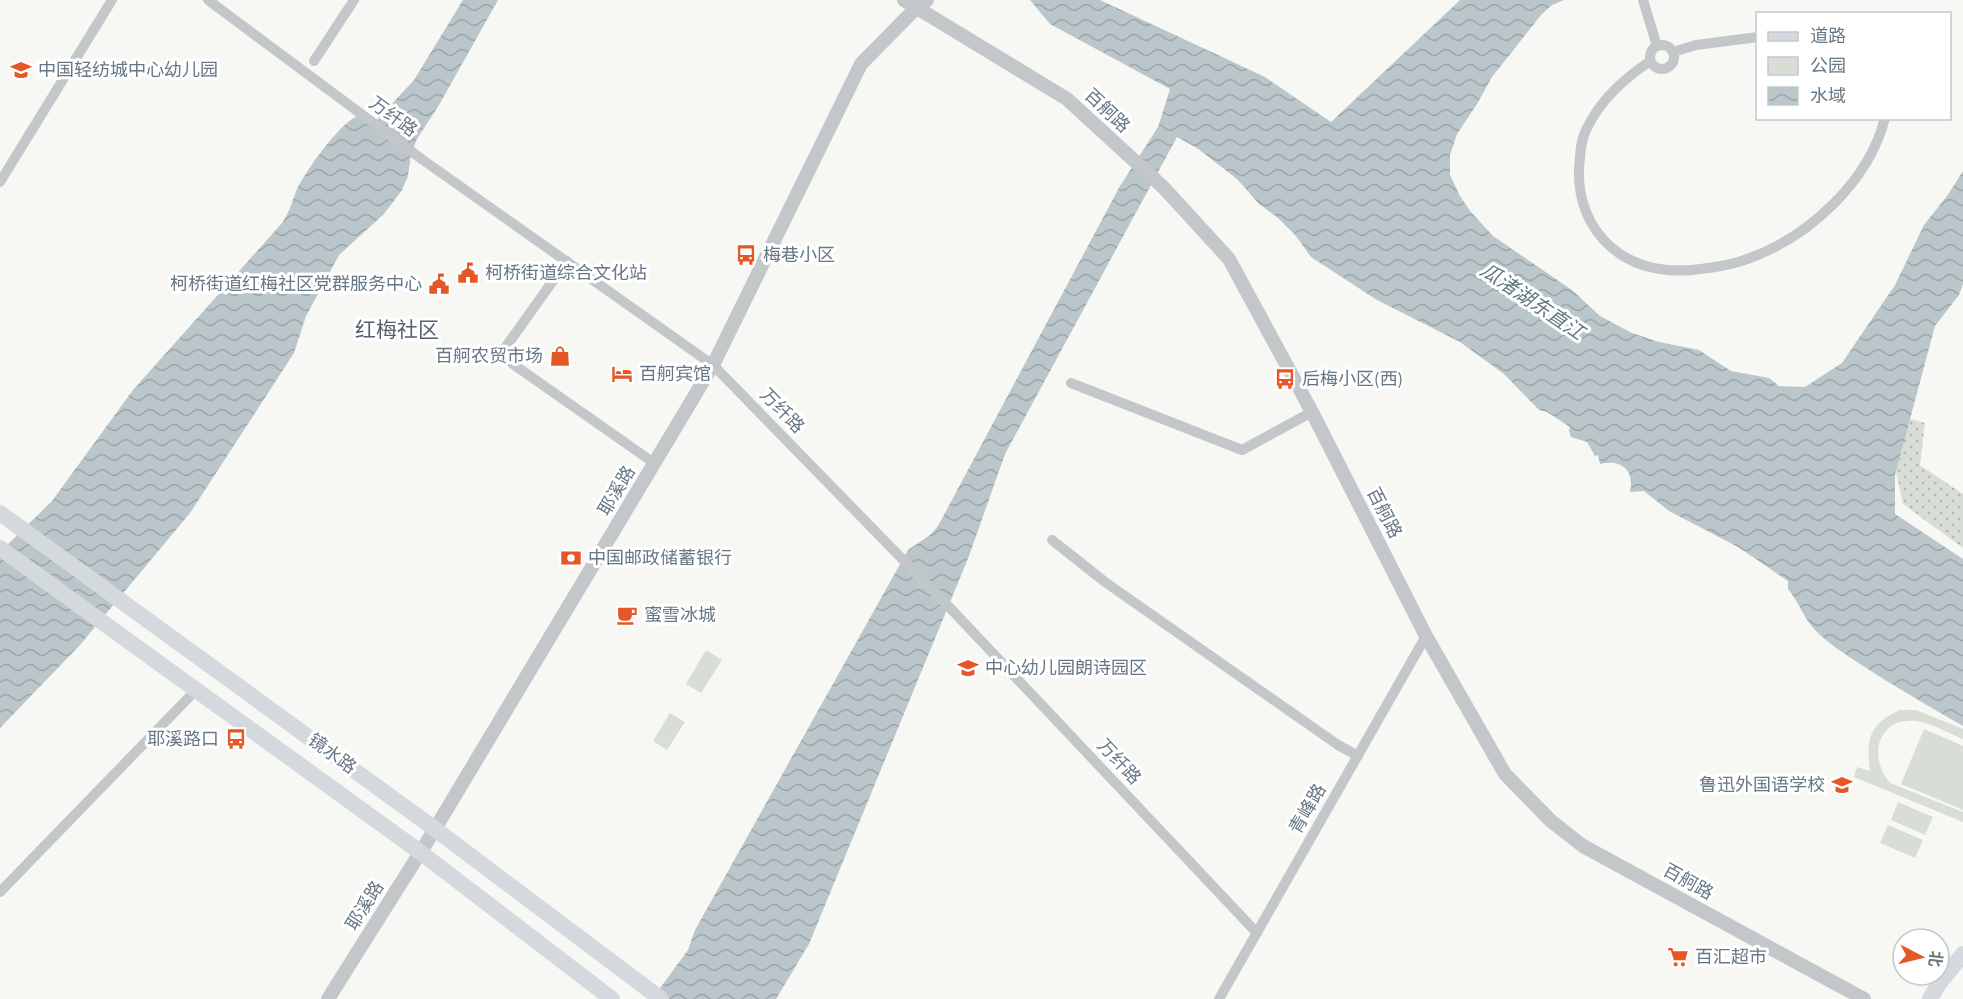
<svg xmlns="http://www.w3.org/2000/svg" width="1963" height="999" font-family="'Source Sans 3','Noto Sans SC',sans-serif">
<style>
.green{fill:#d8ded5}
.park{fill:url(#park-dots)}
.water{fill:url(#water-waves)}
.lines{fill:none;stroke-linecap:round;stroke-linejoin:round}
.minor{stroke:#c3c7ca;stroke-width:10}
.tertiary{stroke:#c3c7ca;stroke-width:14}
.primary{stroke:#d4d9dd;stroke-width:16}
.labels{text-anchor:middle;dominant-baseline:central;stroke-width:6;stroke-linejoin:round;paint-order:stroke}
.poi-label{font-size:18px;fill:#667785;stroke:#fff;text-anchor:start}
.street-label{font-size:18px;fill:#667785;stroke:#fff}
.water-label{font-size:20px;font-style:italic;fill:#627881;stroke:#fff}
.quarter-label{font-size:21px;fill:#54606a;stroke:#fff}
</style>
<defs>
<pattern id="park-dots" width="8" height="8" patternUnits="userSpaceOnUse" patternTransform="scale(1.5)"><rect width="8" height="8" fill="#d8ded5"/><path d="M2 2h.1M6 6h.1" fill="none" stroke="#b3b9b2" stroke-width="1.8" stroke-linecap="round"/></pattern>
<pattern id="water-waves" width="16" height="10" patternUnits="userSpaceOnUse" patternTransform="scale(1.5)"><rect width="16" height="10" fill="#bac6ca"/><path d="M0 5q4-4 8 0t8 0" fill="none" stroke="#9ba6aa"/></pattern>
</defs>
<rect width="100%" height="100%" fill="#f7f7f4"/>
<path class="green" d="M 706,650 L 722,660 L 701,693 L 686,684 Z
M 1900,710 L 1916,710 L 1963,729 L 1963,739 C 1950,734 1929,722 1915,721 C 1877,718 1868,757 1890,783 L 1963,812 L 1963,822 L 1854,777 L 1857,767 L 1870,771 C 1866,739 1869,724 1900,710 Z
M 670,713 L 685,722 L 667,750 L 653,741 Z
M 1924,729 L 1963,746 L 1963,810 L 1901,784 Z
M 1898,802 L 1933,817 L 1925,835 L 1891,820 Z
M 1888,825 L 1923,840 L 1915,858 L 1880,843 Z"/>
<path class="park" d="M 1904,417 L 1925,423 L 1920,465 L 1963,494 L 1963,548 L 1903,504 L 1895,467 Z"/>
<path class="water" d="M 463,0 L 498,0 L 439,105 L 417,139 L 411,154 L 408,176 L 402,190 L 384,214 L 339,255 L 306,316 L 294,353 L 190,513 L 80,645 L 0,728 L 0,552 L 52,501 L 133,390 L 282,223 C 290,212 292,201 297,189 C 305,172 339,124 356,117 L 375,122 L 414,80 Z
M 1030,0 L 1100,0 L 1265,77 L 1331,122 L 1460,0 L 1564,0 L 1552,5 L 1541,15 L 1492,77 L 1477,104 L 1457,134 L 1450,155 L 1450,175 L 1460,196 L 1471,212 L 1493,236 L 1572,290 L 1600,316 L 1632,333 L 1659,342 L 1699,350 L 1731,371 L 1769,378 L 1779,386 L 1805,387 L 1842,363 L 1895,285 L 1924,225 L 1947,196 L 1963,171 L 1963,284 L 1959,295 L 1935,326 L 1895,475 L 1895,514 L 1963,559 L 1963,726 C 1928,706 1894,686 1860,664 C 1845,654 1829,644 1816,631 C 1804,619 1799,602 1788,589 L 1788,581 L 1738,547 L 1669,511 L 1644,491 L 1630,492 C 1635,469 1620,459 1600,464 L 1598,455 L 1595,456 L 1587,442 L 1571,437 L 1569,431 L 1570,427 L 1547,412 L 1539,410 L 1504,374 L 1460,342 L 1377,300 L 1311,257 L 1296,236 L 1278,218 L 1259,204 L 1237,179 L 1197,148 L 1177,137 L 1005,454 L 969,556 L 809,944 L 776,999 L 652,999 L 688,950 L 695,930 L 908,550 L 930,535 L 938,526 L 1120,186 L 1158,127 L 1170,89 L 1050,24 Z"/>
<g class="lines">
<path class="minor" d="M 208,0 L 423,160 L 713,365 L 952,610 L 1257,933
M 1643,0 L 1657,46
M1650 57a12 12 0 1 1 24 0a12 12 0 1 1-24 0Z
M 1673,52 L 1696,45 L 1758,37
M 314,61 L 354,0
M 1650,61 C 1624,79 1600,100 1586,130 C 1580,142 1580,157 1579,170 C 1578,200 1589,228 1611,247 C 1636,269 1670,273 1701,269 C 1718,267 1735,264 1750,258 C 1810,236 1869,181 1885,118
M 0,182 L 112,0
M 567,261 L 500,355 L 654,463
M 1071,383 L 1242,450 L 1312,412
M 1052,540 L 1105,582 L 1338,745 L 1358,756
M 0,892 L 196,690
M 1219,999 L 1426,636"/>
<path class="tertiary" d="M 904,0 L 1067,99 L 1164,188 L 1229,259 L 1312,412 L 1426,636 L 1505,774 L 1551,821 L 1583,846 L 1864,999
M 328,999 L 435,829 L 713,365 L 861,64 L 917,7 L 927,0"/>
<path class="primary" d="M 0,513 L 435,829 L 661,999
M 0,548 L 420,852 L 612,999
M 1930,999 L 1938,985 L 1963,954"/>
</g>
<defs>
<g id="school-bare" transform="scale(1.62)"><path d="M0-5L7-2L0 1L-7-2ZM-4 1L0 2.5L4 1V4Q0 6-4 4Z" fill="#e55726" stroke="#fff" stroke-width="2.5" paint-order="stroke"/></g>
<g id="bus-bare" transform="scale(1.62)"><path d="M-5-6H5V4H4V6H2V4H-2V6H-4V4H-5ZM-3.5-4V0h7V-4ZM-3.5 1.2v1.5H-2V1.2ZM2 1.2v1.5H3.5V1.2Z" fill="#e55726" stroke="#fff" stroke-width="2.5" paint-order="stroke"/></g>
<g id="civic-bare" transform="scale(1.62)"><path d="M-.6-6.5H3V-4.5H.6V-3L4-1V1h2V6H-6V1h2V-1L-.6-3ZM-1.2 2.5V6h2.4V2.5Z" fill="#e55726" stroke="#fff" stroke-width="2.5" paint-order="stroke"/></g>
<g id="shop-bare" transform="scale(1.62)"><path d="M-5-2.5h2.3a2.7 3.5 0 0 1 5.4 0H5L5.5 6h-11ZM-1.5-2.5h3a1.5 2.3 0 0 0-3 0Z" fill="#e55726" stroke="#fff" stroke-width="2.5" paint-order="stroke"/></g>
<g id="hotel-bare" transform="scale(1.62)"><path d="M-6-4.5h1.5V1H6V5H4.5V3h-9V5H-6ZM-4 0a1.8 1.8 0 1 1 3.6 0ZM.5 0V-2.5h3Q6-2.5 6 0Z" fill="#e55726" stroke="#fff" stroke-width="2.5" paint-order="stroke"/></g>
<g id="bank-bare" transform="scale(1.62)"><path d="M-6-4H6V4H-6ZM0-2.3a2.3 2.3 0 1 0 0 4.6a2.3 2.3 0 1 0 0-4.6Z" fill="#e55726" stroke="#fff" stroke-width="2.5" paint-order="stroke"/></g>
<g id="cafe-bare" transform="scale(1.62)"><path d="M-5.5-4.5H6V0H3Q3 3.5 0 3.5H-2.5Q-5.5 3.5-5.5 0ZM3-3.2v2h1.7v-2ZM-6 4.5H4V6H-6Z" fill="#e55726" stroke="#fff" stroke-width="2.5" paint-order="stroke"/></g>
<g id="supermarket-bare" transform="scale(1.62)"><path d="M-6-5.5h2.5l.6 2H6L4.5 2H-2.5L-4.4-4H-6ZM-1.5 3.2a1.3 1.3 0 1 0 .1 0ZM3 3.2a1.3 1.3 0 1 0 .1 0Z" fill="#e55726" stroke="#fff" stroke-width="2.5" paint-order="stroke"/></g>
</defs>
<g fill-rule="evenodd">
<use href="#school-bare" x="21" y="70"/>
<use href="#bus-bare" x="746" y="255"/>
<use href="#civic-bare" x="468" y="273"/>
<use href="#civic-bare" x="439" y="284"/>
<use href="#shop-bare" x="560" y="356"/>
<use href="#hotel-bare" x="622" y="374"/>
<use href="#bus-bare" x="1285" y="379"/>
<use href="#bank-bare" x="571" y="558"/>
<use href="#cafe-bare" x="627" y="615"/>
<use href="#school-bare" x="968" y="668"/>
<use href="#bus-bare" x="236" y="739"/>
<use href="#school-bare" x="1842" y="785"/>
<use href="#supermarket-bare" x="1678" y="957"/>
</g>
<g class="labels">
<g class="poi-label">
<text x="38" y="70">中国轻纺城中心幼儿园</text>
<text x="763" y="255">梅巷小区</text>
<text x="485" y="273">柯桥街道综合文化站</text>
<text x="422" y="284" text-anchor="end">柯桥街道红梅社区党群服务中心</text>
<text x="543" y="356" text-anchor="end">百舸农贸市场</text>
<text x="639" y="374">百舸宾馆</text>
<text x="1302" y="379">后梅小区(西)</text>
<text x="588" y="558">中国邮政储蓄银行</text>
<text x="644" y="615">蜜雪冰城</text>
<text x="985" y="668">中心幼儿园朗诗园区</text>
<text x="219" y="739" text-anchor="end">耶溪路口</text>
<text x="1825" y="785" text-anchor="end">鲁迅外国语学校</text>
<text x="1695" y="957">百汇超市</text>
</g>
<g class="street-label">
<text transform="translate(1107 111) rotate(43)">百舸路</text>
<text transform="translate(393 117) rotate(36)">万纤路</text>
<text transform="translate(782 411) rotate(46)">万纤路</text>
<text transform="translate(617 491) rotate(-59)">耶溪路</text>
<text transform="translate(1384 513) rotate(63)">百舸路</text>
<text transform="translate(332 754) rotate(36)">镜水路</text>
<text transform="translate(1119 762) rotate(47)">万纤路</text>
<text transform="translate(1308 809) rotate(-60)">青峰路</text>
<text transform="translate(1688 882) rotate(29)">百舸路</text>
<text transform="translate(365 906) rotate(-58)">耶溪路</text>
</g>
<g class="water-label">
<text transform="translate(1532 302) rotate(34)">瓜渚湖东直江</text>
</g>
<g class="quarter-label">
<text x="397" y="330">红梅社区</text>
</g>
</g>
<rect x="1756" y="12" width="195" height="108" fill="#ffffff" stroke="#c2c9ce" stroke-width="1.5"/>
<rect x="1768" y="32" width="30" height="9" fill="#d4d9dd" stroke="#c2c9ce" stroke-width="1.5"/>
<text x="1810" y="42" font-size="18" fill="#667785">道路</text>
<rect x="1768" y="57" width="30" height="18" fill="#d8ded5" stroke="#c2c9ce" stroke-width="1.5"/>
<text x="1810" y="72" font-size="18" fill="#667785">公园</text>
<rect x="1768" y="87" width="30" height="18" fill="url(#water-waves)" stroke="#c2c9ce" stroke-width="1.5"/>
<text x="1810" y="102" font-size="18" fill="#667785">水域</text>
<g transform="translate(1921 957) rotate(97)"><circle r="28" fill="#ffffff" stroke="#c2c9ce" stroke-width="1.5"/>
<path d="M0-4.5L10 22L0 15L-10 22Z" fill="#e55726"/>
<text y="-9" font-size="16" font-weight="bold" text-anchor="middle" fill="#667785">北</text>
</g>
</svg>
